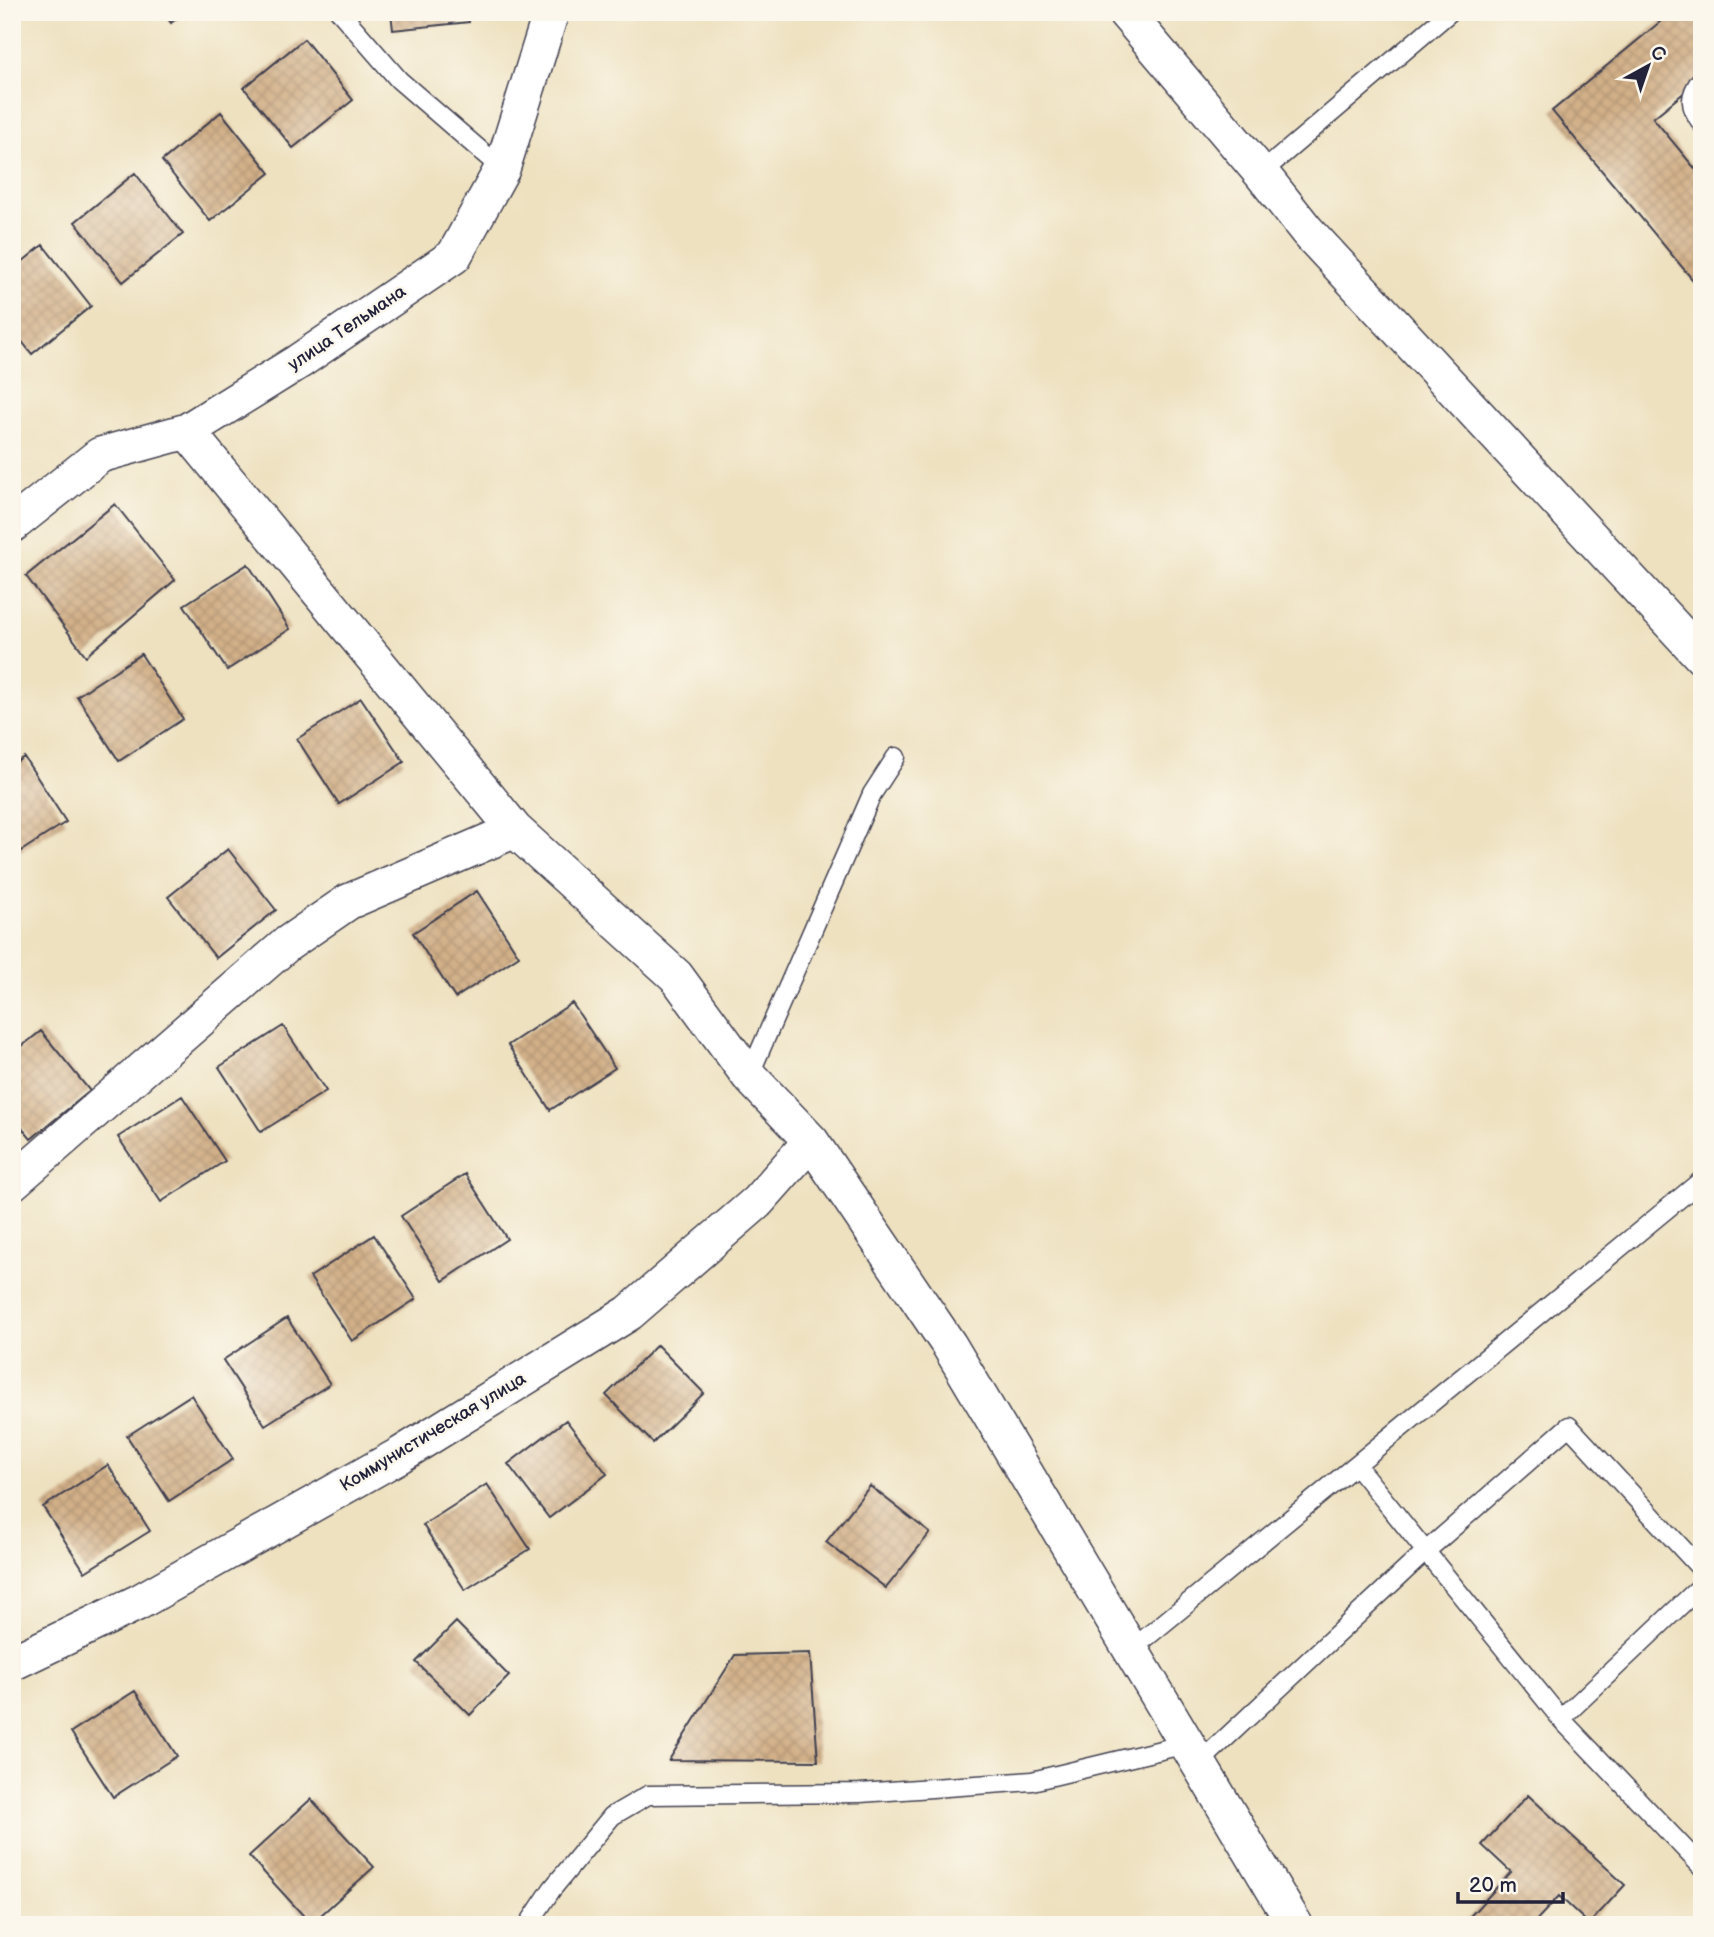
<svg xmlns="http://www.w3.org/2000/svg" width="1714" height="1937" font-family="'Balsamiq Sans',sans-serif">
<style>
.building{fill:url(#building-cross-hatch)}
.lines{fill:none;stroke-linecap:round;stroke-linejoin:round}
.lane-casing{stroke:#413f4f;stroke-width:21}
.street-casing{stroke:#413f4f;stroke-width:38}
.lane{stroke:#fff;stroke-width:18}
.street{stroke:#fff;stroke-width:35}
.labels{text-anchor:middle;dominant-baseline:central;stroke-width:5;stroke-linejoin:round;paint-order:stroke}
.street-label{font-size:18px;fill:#22223b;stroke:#fbf7ec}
</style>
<defs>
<pattern id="building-cross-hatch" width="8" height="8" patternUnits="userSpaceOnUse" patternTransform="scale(1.75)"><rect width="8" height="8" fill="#d2b088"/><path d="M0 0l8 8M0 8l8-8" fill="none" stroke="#b49776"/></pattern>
</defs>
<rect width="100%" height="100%" fill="#fbf7ec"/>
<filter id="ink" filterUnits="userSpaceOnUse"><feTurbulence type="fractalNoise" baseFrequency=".0143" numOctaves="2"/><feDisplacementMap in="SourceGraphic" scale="14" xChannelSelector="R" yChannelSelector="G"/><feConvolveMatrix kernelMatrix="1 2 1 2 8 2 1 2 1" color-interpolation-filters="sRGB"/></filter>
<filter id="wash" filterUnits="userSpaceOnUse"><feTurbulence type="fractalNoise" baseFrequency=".00686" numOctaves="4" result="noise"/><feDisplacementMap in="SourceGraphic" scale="28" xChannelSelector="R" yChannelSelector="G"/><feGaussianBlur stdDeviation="1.57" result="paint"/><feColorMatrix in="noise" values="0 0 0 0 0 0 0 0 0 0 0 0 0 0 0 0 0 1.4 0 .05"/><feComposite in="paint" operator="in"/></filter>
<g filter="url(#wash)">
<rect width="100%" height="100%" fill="#eee1c0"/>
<g id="blocks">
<path class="building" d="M 163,12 L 184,12 L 171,23 Z
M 391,12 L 468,12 L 469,22 L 393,30 Z
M 1672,12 L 1702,12 L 1702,78 L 1653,118 L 1702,177 L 1702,291 L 1552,111 Z
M 304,39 L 353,100 L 293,148 L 244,88 Z
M 221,112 L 270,173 L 210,221 L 162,161 Z
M 135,173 L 183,234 L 123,282 L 75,222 Z
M 43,245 L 91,306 L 32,354 L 12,329 L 12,270 Z
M 115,504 L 175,580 L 86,656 L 26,576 Z
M 248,564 L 290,629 L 227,670 L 184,605 Z
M 141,654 L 183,719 L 119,761 L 77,696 Z
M 361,698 L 404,762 L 339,804 L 297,739 Z
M 24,757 L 66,822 L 12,857 L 12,765 Z
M 228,849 L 276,910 L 216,958 L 168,897 Z
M 477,891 L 519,956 L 455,998 L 413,933 Z
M 572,1003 L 615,1068 L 550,1110 L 508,1045 Z
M 283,1026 L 326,1091 L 261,1132 L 219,1067 Z
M 41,1031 L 90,1091 L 31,1139 L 12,1116 L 12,1054 Z
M 182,1096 L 225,1161 L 161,1202 L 118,1137 Z
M 465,1174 L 507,1239 L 443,1281 L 401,1216 Z
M 374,1235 L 416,1299 L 352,1341 L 310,1277 Z
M 287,1318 L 330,1384 L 265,1425 L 223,1360 Z
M 657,1345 L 704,1393 L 653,1443 L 606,1395 Z
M 191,1395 L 233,1459 L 169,1501 L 127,1436 Z
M 566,1420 L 607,1474 L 549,1518 L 508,1464 Z
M 108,1465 L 150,1531 L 85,1572 L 43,1507 Z
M 487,1484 L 530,1549 L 465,1590 L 423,1525 Z
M 870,1486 L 930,1533 L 886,1588 L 826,1542 Z
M 456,1622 L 509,1676 L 470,1715 L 416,1662 Z
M 810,1653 L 818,1761 L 669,1760 L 735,1655 Z
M 135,1691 L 177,1756 L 113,1797 L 71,1732 Z
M 1528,1795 L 1625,1885 L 1589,1924 L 1559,1896 L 1532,1925 L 1462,1925 L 1511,1872 L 1482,1845 Z
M 311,1799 L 374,1867 L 311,1924 L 249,1856 Z"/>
</g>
</g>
<g filter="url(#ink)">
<use href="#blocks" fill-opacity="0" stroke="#413f4f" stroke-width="2"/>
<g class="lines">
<g class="lane-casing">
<path id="lane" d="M 340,12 L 399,80 L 502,169
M 1702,78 C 1688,96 1689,106 1702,124
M 1261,173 L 1450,12
M 749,1076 L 872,794 L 896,757
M 1356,1465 L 1561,1719
M 1702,1585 L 1561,1719 L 1702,1867
M 1131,1650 L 1702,1180
M 1199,1763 L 1426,1551 L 1569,1426 L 1702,1570
M 528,1925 L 552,1889 L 612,1816 L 648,1795 L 860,1793 L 1032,1781 L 1186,1744"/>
</g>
<g class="street-casing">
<path id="street" d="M 1125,12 L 1261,173 L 1307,231 L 1702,657
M 187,431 L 515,830 L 676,976 L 749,1076 L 811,1141 L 949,1345 L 1295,1925
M 12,525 L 100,455 L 187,431 L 298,362 L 454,256 L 502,169 L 551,12
M 12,1183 L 287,944 L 348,902 L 515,830
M 12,1663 L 139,1602 L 400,1455 L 629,1313 L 757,1202 L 811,1141"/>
</g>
<use href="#lane" class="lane"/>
<use href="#street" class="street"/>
</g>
</g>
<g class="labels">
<g class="street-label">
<text transform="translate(347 328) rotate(-34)">улица Тельмана</text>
<text transform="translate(433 1432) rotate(-31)">Коммунистическая улица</text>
</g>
</g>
<rect width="1714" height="1937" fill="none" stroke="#fbf7ec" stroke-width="42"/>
<g transform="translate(1648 66) rotate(40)" stroke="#fbf7ec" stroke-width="5" paint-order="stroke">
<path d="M0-5L12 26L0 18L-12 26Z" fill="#22223b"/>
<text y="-10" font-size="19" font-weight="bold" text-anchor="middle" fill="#22223b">С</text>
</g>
<path d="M1458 1892v10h105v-10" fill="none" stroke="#22223b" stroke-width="3.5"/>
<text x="1469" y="1892" font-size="21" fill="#22223b" stroke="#fbf7ec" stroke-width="5" paint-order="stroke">20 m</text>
</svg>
